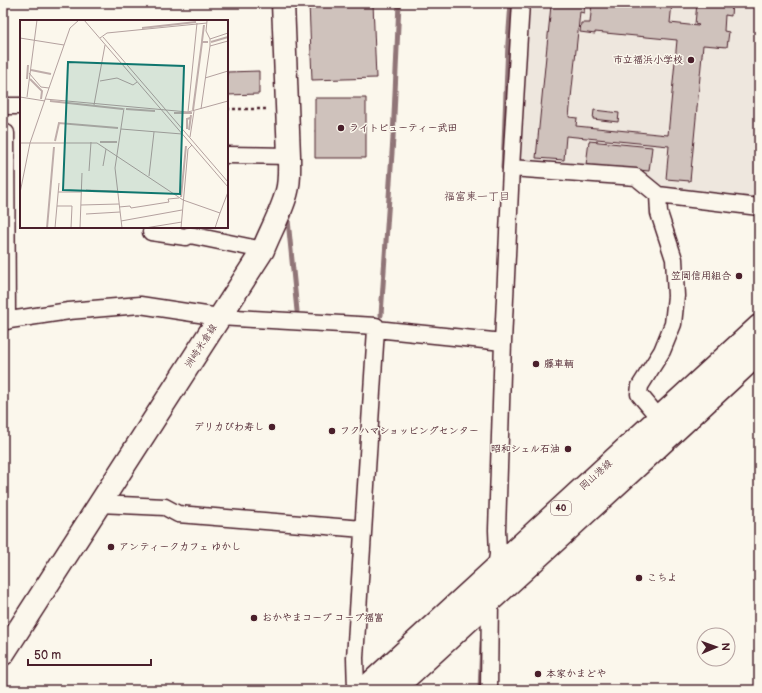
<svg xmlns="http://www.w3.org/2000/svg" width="762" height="693" font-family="'Balsamiq Sans','Klee One',sans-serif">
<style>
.built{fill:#eee7de}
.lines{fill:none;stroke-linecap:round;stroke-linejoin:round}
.stream{stroke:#907477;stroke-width:5}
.building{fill:#cfc2bc;stroke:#4a1f2b}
.minor-casing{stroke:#4a1f2b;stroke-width:19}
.secondary-casing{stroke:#4a1f2b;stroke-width:25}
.primary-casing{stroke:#4a1f2b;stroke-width:25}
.path{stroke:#4a1f2b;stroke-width:2.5;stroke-dasharray:3 3;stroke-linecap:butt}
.minor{stroke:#fbf7ec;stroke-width:16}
.secondary{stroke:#fbf7ec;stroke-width:22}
.primary{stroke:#fbf7ec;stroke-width:22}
.poi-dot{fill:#4a1f2b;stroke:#fbf7ec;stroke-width:1.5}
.labels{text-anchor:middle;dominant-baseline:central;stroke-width:3;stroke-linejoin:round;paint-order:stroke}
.shield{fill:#fbf7ec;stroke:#7f6065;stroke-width:1}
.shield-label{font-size:9px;font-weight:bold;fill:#4a1f2b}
.poi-label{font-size:10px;font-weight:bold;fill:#4a1f2b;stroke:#fbf7ec;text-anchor:start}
.street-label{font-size:10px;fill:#4a1f2b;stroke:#fbf7ec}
.neighbourhood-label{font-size:11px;fill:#4a1f2b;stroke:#fbf7ec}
.inset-river{fill:none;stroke:#bfadaa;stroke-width:2}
.inset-road{fill:none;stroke:#b4a19f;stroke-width:1}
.view{fill:#0f766e;fill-opacity:0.15;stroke:#0f766e;stroke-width:2}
.inset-edge{fill:none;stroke:#4a1f2b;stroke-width:2}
</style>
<rect width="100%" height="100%" fill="#fbf7ec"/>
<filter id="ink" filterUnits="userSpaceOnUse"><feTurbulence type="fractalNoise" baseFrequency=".025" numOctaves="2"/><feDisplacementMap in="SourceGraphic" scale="8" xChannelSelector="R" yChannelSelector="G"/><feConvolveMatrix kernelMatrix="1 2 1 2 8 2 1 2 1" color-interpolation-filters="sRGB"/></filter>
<g filter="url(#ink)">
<path class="built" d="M 529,3 L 759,3 L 759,200 L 659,190 L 520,162 L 523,82 Z"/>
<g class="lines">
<path class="stream" d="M 503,168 L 508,43 L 511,3
M 290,215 L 288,220 L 297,311
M 381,315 L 393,138 L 399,3
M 480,690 L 482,642"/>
</g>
<path class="building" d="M 309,3 L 373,3 L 376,78 L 312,80 Z
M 546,3 L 585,3 L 584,13 L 580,12 L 569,117 L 577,118 L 576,126 L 668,135 L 677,40 L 595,32 L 595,34 L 580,32 L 581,23 L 590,23 L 592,3 L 604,4 L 604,3 L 672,3 L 670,23 L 698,26 L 699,25 L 695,24 L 697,3 L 732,3 L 731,16 L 725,15 L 724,31 L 729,32 L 727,47 L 703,45 L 690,181 L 666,179 L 669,146 L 566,136 L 564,160 L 536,158 L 551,5 L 546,5 Z
M 259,71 L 259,94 L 227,95 L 227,72 Z
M 315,98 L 366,98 L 366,158 L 315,158 Z
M 594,110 L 619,113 L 618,122 L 593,119 Z
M 589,141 L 652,147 L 649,171 L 586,165 Z"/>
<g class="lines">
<g class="minor-casing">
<path id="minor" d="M 3,106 L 21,106
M 6,133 L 7,321
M 227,155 L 289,156
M 511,168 L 636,177 L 658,195 L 759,207
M 658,195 L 659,213 L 674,259 L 676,296 L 673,324 L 662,351 L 640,386 L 639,394 L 659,418
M 151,232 L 186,237 L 190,235 L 263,250
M 3,321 L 69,311 L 140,305 L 219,317 L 376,326 L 376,329 L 503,342
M 99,504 L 165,507 L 178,514 L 363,529
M 356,690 L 355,658 L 376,329
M 489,690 L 490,600 L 498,555 L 497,530 L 503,342 L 511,168 L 521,3"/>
</g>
<g class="secondary-casing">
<path id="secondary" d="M 3,654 L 263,250 C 270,232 283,209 287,191 C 290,180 289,168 289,156 L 283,3"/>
</g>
<g class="primary-casing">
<path id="primary" d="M 363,690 L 759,326
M 393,690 L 647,457 L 759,353"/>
</g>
<path class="path" d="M 227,109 L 269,109"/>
<use href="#minor" class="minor"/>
<use href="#secondary" class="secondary"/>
<use href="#primary" class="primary"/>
</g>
</g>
<g class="poi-dot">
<circle cx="691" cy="60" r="4"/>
<circle cx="341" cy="128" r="4"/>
<circle cx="739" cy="276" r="4"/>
<circle cx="536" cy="364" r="4"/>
<circle cx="272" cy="427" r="4"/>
<circle cx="332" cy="431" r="4"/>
<circle cx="568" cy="449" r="4"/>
<circle cx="111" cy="547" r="4"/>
<circle cx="639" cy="578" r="4"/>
<circle cx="254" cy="618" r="4"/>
<circle cx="538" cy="674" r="4"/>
</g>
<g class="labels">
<rect class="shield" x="551" y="501" width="20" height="14" rx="3"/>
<g class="shield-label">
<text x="561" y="508">40</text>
</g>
<g class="poi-label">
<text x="683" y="60" text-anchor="end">市立福浜小学校</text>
<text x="349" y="128">ライトビューティー武田</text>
<text x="731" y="276" text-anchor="end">笠岡信用組合</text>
<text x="544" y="364">藤車輌</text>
<text x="264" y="427" text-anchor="end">デリカびわ寿し</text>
<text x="340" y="431">フクハマショッピングセンター</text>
<text x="560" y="449" text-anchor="end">昭和シェル石油</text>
<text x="119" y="547">アンティークカフェ ゆかし</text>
<text x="647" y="578">こちよ</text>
<text x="262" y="618">おかやまコープ コープ福富</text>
<text x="546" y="674">本家かまどや</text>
</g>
<g class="street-label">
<text transform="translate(201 346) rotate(-57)">洲崎米倉線</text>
<text transform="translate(596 475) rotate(-42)">岡山港線</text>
</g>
<g class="neighbourhood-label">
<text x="477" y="196">福富東一丁目</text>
</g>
</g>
<g transform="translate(20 20)">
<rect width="208" height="208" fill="#fbf7ec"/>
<path class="inset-river" d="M 122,8 L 176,2M 182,21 L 184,5M 191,22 L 208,17M 11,50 L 31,54M 7,59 L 8,45M 10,59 L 22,71 L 21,79M 30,81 L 103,89M 106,89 L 135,91M 173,90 L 182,22 L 188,22M 154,93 L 172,93M 167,109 L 167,99 L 170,98M 169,110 L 171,95M 35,121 L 39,103 L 98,108M 80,122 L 97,122M 161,177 L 166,126M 27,208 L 34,127"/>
<path class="inset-road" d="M 64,0 L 208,167M 83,17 L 208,162M 0,18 L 44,25M 80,18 L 87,13 L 187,3M 190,19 L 208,13M 190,26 L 208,21M 9,53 L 21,67 L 29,68M 185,58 L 208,51M 80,61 L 97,58 L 113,65 L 117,62M 0,77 L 25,81M 7,77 L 17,0M 25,79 L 168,92 L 208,81M 74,85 L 85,25M 181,89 L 190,26 L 190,19 L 186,11 L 187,1M 168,92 L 177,3M 101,109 L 162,114M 170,117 L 174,91M 0,123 L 77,123 L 163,180 L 200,193 L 208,172M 83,146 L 86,129M 69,151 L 71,122M 129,156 L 134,112M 66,170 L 97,171M 38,172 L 61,172M 0,173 L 10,123 L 29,68 L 50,8 L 59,0M 61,185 L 99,184M 37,186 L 52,186 L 51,208M 99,187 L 110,186 L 111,188 L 149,182 L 148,179 L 159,178M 66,194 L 100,192M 101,201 L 162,190M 35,208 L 39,163M 60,208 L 62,153M 102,208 L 95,148 L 104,88M 125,208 L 162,202M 161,208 L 168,129 L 172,125M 195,208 L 200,193"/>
<path class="view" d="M 48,42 L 164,46 L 160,174 L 43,170 Z"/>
<rect width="208" height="208" class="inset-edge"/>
</g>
<rect width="762" height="693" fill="none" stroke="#fbf7ec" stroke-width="16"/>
<rect x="8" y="8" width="746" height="677" fill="none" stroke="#4a1f2b" stroke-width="1.5" filter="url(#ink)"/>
<g transform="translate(716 647) rotate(88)"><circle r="19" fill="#fbf7ec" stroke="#b4a19f"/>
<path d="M0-3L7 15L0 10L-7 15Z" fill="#4a1f2b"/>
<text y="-6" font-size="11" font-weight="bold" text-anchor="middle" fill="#4a1f2b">N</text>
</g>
<path d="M28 659v6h123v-6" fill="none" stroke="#4a1f2b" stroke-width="2"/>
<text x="34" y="659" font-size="12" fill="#4a1f2b" stroke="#fbf7ec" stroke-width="3" paint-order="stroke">50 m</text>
</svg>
